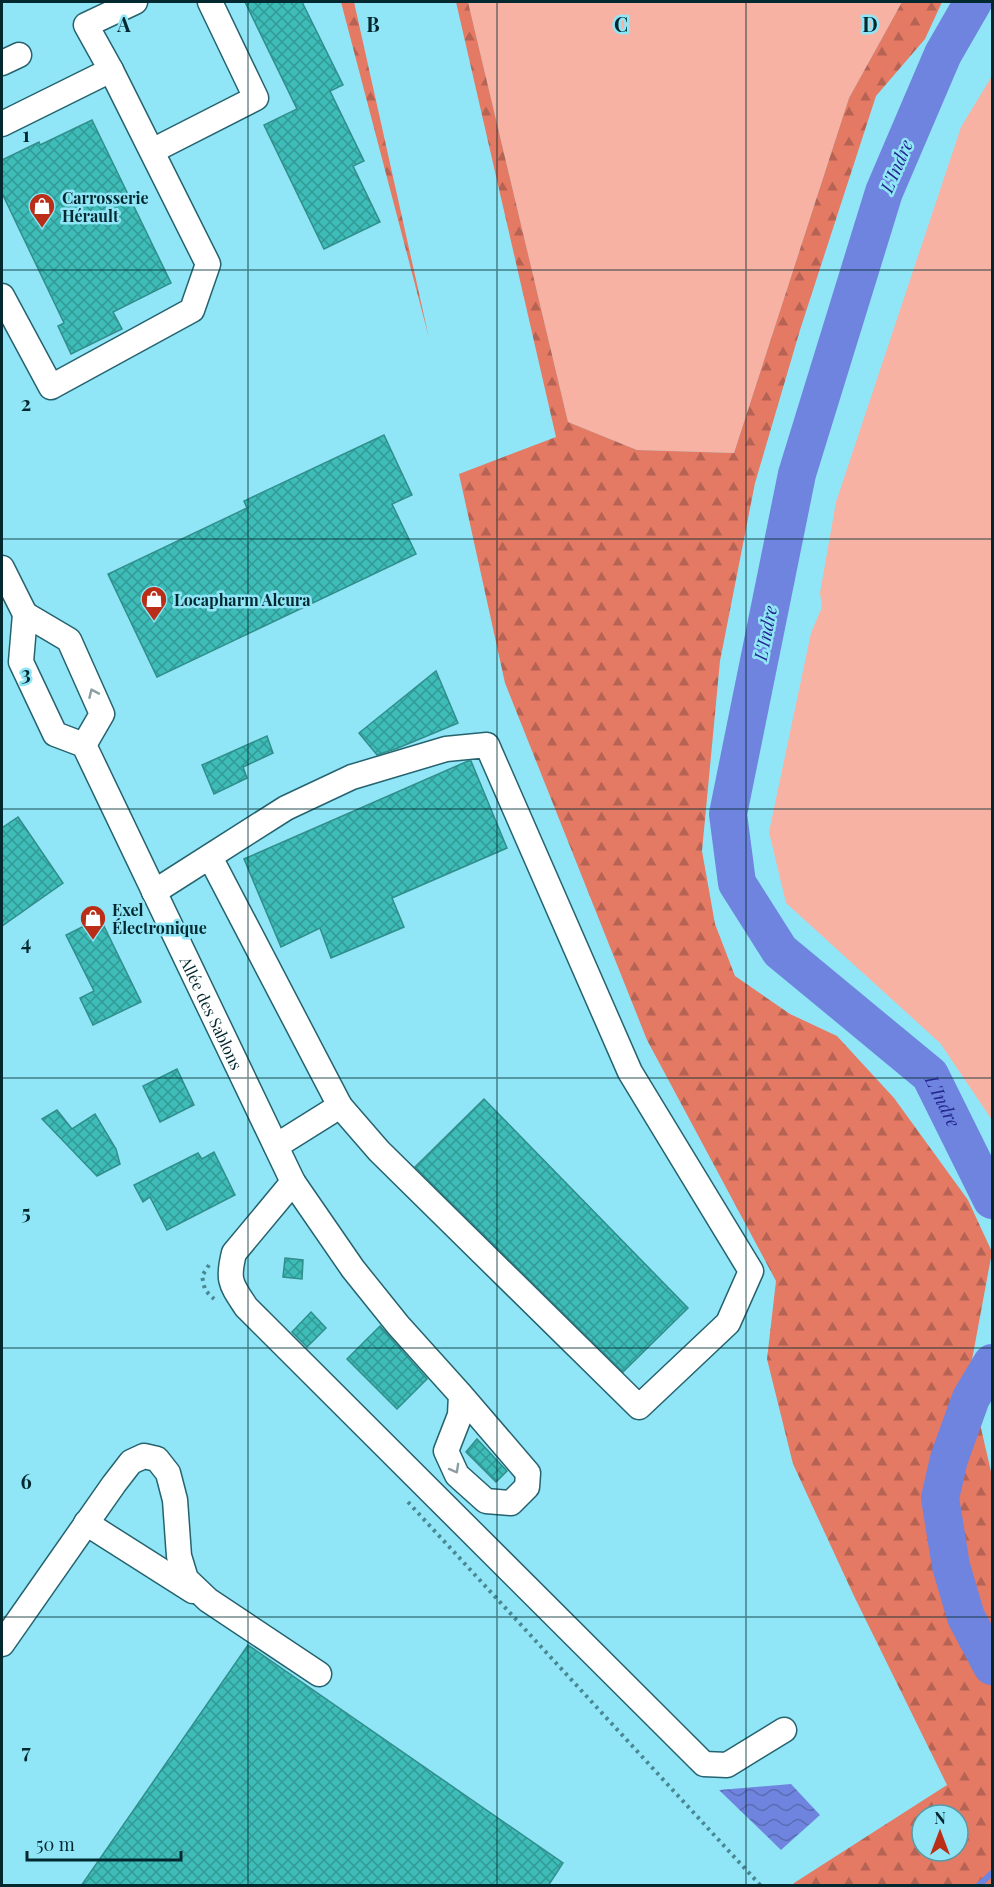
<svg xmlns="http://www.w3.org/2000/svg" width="994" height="1887" font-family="'Playfair Display',serif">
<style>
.grass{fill:#f8b2a3}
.forest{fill:url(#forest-firs);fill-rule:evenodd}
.water{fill:url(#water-waves)}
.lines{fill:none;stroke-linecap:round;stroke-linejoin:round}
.stream{stroke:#6f84de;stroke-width:6}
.river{stroke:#6f84de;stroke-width:38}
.building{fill:url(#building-cross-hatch);stroke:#308e8b;stroke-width:1.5}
.minor-casing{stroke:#26636f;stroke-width:27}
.path{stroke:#498793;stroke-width:4;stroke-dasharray:3 4.5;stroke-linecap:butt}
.minor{stroke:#fff;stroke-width:24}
.oneway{stroke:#8d9fa2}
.grid{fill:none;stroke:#022930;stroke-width:1.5;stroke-opacity:0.55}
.labels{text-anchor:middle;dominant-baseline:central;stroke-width:5;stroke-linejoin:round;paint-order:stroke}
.poi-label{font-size:16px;font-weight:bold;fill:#022930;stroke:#90e6f7;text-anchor:start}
.street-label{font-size:16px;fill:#022930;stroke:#90e6f7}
.water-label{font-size:18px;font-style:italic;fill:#232790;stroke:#90e6f7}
.grid-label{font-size:20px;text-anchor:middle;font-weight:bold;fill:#022930;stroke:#90e6f7;stroke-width:5;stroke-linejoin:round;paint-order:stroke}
</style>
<defs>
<pattern id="forest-firs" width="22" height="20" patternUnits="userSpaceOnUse" patternTransform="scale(1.5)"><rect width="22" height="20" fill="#e47964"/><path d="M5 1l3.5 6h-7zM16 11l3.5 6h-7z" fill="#b76353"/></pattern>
<pattern id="water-waves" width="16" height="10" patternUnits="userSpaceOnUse" patternTransform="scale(1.5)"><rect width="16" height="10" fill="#6f84de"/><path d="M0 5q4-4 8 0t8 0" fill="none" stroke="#596cb4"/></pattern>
<pattern id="building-cross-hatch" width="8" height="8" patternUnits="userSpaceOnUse" patternTransform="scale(1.5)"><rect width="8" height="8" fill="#3ebcb8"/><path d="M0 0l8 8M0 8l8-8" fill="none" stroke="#329996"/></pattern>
</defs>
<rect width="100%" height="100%" fill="#90e6f7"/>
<path class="grass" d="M 468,2 L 902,2 L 849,98 L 734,453 L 637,450 L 568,422 Z
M 992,76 L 992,1120 L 940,1043 L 786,903 L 769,832 L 811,633 L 822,607 L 820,593 L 836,502 L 961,127 Z"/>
<path class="forest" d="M 341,2 L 354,2 L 429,338 Z
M 456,2 L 468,2 L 568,422 L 637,450 L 734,453 L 849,98 L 902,2 L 942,2 L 925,39 L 876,96 L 800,330 L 755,483 L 720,661 L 702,851 L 715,924 L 735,976 L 790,1014 L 837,1036 L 894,1098 L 968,1200 L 992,1252 L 969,1376 L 992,1476 L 992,1885 L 793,1885 L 794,1883 L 947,1785 L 854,1596 L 793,1464 L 767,1359 L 776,1281 L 647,1040 L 505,683 L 459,474 L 556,437 ZM 922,1815 L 958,1815 L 958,1851 L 922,1851 Z"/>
<path class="water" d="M 791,1784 L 820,1815 L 781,1850 L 719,1790 Z"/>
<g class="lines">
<path class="stream" d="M 978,1886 L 992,1873"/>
<g class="river">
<path id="s1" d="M 973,2 L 943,54 L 884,192 L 797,474 L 728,814 L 737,883 L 780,951 L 930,1075 L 992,1200"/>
<path d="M 992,1363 L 971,1398 L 949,1459 L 940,1498 L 951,1566 L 966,1617 L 992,1666"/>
</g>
</g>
<path class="building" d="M 245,2 L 302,2 L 343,85 L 330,91 L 364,161 L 353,166 L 380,222 L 324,249 L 264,125 L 297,109 Z
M 92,120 L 171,283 L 113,312 L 122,329 L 71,354 L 58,326 L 64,323 L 2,193 L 2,160 L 39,142 L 40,145 Z
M 384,435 L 412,495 L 392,504 L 416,554 L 157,677 L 108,574 L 247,508 L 244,501 Z
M 436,671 L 458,723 L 398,748 L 377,755 L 359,733 Z
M 267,736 L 273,753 L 243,767 L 247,778 L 214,794 L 202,765 Z
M 468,761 L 471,761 L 507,848 L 392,898 L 404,927 L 331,958 L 320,928 L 281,947 L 244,859 Z
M 18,817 L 63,883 L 2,926 L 2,828 Z
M 100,918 L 141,1002 L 93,1025 L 80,998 L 94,991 L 66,935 Z
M 177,1069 L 194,1105 L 160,1122 L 143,1086 Z
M 484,1099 L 688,1308 L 623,1372 L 415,1167 Z
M 57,1110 L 72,1129 L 95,1114 L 116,1149 L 120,1164 L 97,1176 L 42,1119 Z
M 214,1152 L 235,1195 L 167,1230 L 150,1197 L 143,1202 L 134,1185 L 198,1153 L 202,1159 Z
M 285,1258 L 303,1260 L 302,1279 L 283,1277 Z
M 311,1312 L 326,1328 L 307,1347 L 292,1332 Z
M 380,1326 L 427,1379 L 397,1409 L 347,1359 Z
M 477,1439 L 507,1471 L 496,1482 L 466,1452 Z
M 248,1645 L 563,1863 L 548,1886 L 81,1886 Z"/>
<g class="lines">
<g class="minor-casing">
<g id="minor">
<path d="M 2,63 L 19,55"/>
<path d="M 2,124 L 111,70 L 86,25 L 135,2"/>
<path d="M 152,151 L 256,98 L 210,2"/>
<path d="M 2,296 L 51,387 L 192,310 L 208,264 L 111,70"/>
<path id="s2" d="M 2,568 L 25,614 L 21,662 L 55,734 L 84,745 L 293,1182 L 353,1269 L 398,1325 L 461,1395 L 528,1473 L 527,1487 L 511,1503 L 486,1501 L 457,1475 L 446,1451 L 460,1415 L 461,1395"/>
<path d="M 25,614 L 69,640 L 102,714 L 84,745"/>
<path d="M 210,857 L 340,1106"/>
<path d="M 154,892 L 286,808 L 352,777 L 446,749 L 487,745 L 630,1072 L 751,1271 L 728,1323 L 639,1407 L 379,1151 L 340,1106 L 276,1146"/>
<path d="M 293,1182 L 234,1253 C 227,1281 231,1284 246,1307 L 704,1764 L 727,1765 L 784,1730"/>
<path d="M 86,1523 L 193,1591"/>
<path d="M 2,1644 L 114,1484 L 131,1462 L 144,1456 L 157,1459 L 168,1473 L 175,1500 L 179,1556 L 186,1579 L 208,1600 L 319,1674"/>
</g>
</g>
<path class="path" d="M 209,1265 L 202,1276 L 205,1290 L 214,1299
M 408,1502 L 761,1886"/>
<use href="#minor" class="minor"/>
</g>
<defs><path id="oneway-chevron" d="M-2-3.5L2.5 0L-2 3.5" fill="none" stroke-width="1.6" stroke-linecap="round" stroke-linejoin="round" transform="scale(1.5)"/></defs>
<g class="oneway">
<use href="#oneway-chevron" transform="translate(93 693) rotate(-114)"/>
<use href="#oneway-chevron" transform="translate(455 1469) rotate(61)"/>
</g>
<path class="grid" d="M 248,2 L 248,1886M 497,2 L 497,1886M 746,2 L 746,1886M 2,270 L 992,270M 2,539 L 992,539M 2,809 L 992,809M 2,1078 L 992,1078M 2,1348 L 992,1348M 2,1617 L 992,1617"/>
<defs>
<g id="shop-pin" transform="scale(1.35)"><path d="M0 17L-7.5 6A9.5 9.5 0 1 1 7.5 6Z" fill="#ba2e17" stroke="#90e6f7"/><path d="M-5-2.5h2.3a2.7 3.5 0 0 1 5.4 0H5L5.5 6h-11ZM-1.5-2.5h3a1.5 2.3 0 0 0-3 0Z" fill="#fff"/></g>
</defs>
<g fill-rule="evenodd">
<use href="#shop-pin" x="42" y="206"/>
<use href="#shop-pin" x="154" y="599"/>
<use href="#shop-pin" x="93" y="918"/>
</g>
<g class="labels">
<g class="poi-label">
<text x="62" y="197">Carrosserie<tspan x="62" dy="18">Hérault</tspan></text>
<text x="174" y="599">Locapharm Alcura</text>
<text x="112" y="909">Exel<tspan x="112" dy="18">Électronique</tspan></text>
</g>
<g class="street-label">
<text stroke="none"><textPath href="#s2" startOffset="507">Allée des Sablons</textPath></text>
</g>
<g class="water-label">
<text transform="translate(896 166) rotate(-67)">L'Indre</text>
<text transform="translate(765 633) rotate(-79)">L'Indre</text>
<text stroke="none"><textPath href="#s1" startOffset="1226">L'Indre</textPath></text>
</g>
</g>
<g class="grid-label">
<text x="124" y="32">A</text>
<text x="373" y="32">B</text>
<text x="621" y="32">C</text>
<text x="870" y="32">D</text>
<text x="26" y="142">1</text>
<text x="26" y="411">2</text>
<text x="26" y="681">3</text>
<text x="26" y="950">4</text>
<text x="26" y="1220">5</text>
<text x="26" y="1489">6</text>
<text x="26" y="1759">7</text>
</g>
<rect width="994" height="1887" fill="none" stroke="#022930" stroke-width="6"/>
<g transform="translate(940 1833)"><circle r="28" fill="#90e6f7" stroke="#579aa7" stroke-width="1.5"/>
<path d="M0-4.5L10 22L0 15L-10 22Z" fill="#ba2e17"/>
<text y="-9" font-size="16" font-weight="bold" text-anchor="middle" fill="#022930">N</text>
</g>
<path d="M27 1851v9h154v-9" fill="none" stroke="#022930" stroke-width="3"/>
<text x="36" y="1851" font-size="18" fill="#022930" stroke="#90e6f7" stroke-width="4.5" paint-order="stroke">50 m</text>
</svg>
